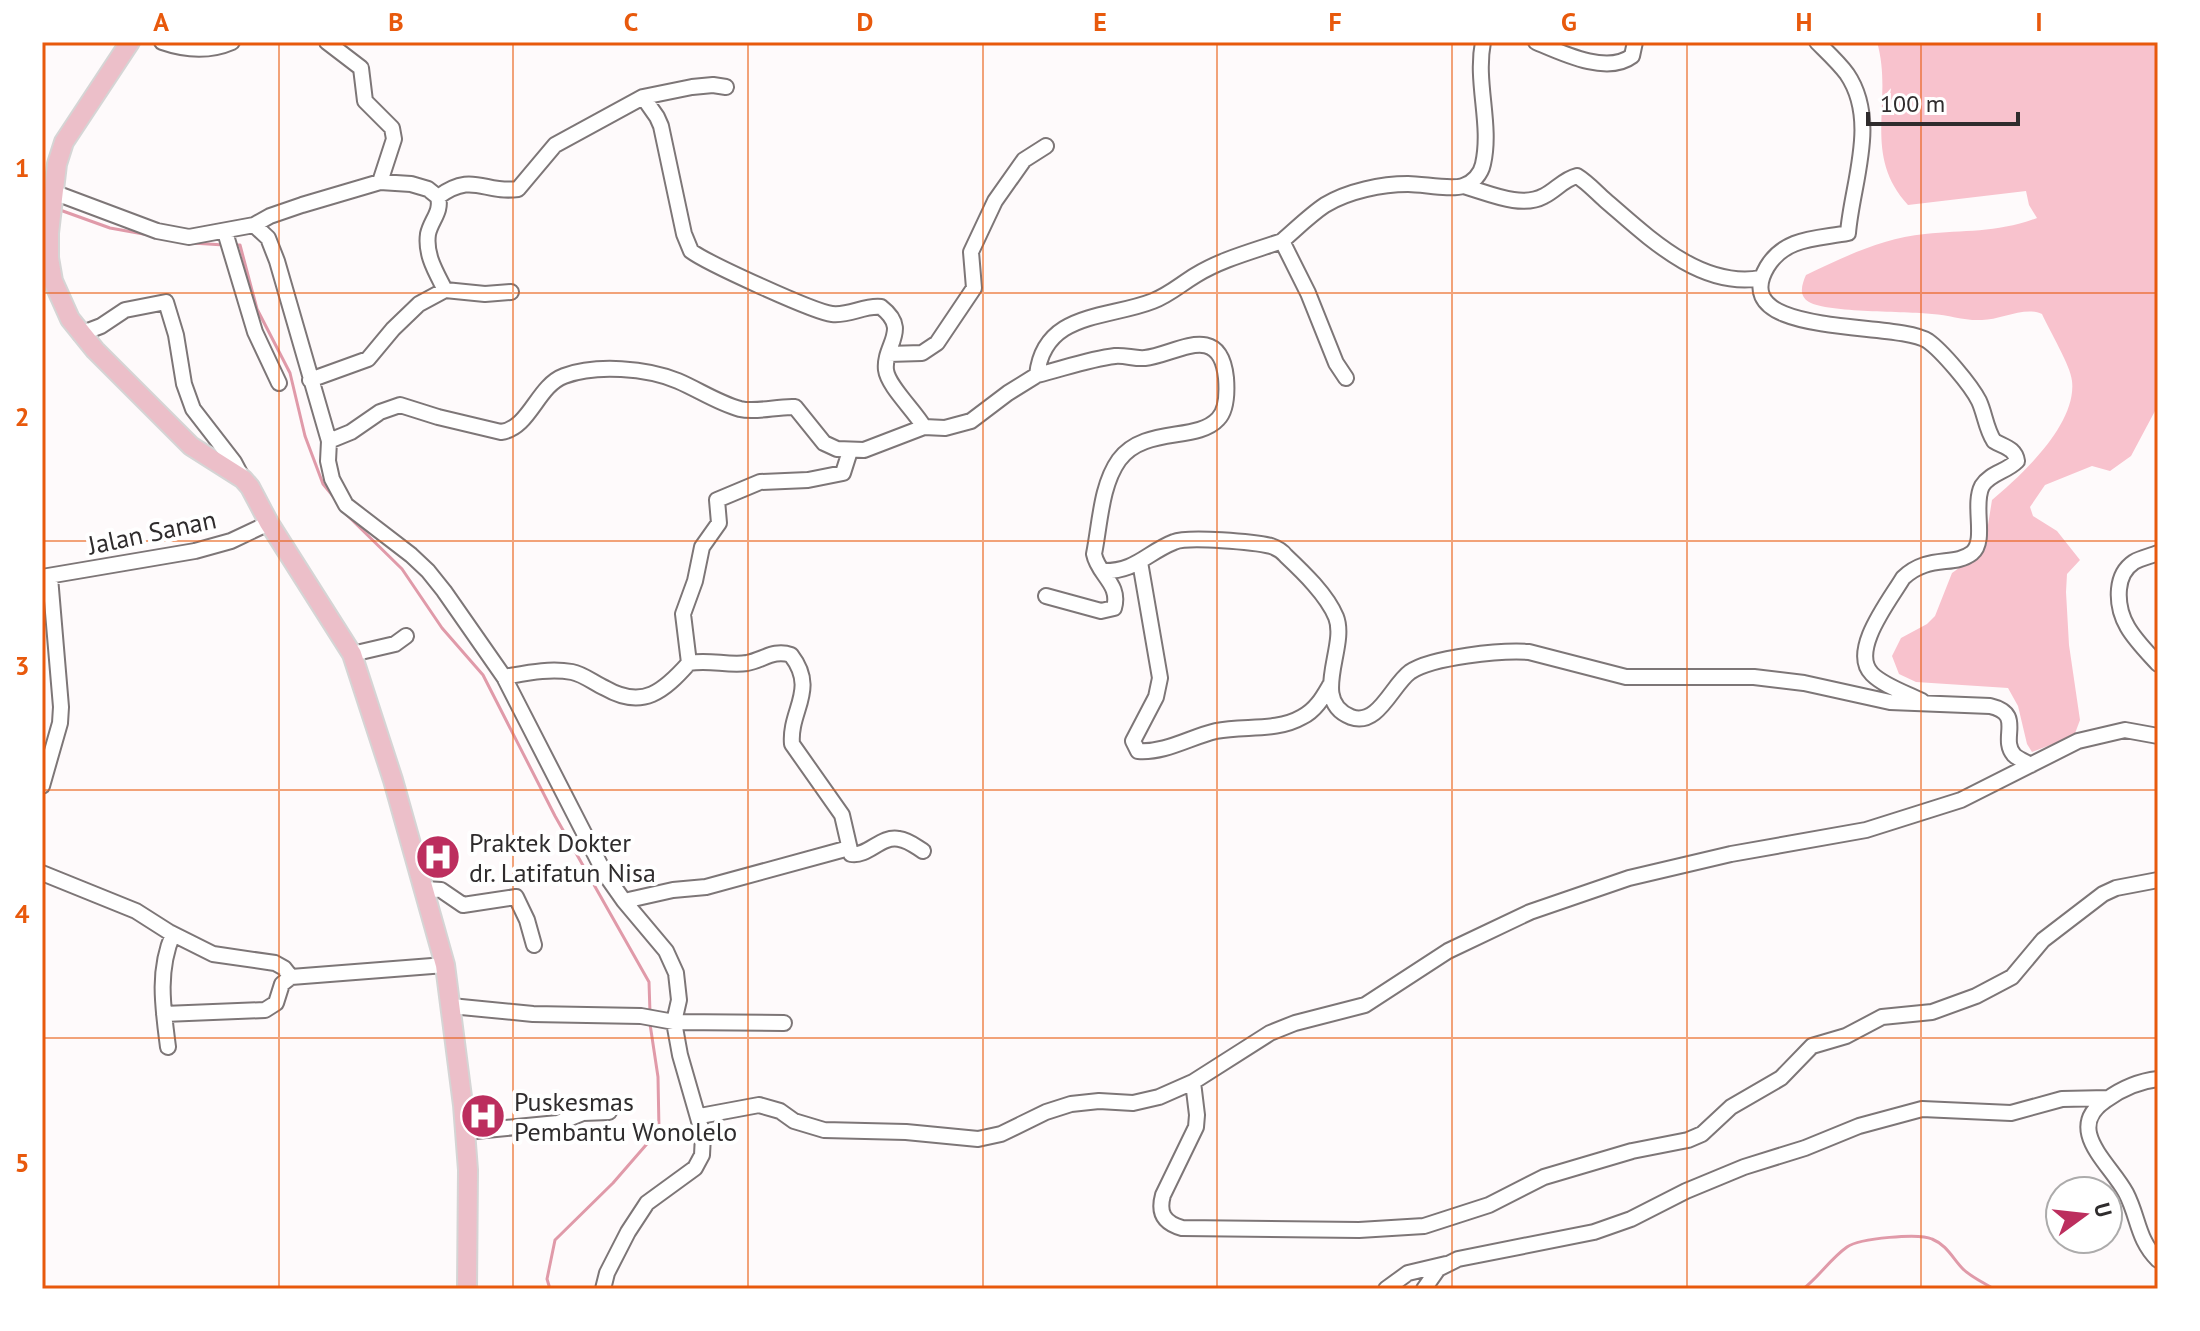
<svg xmlns="http://www.w3.org/2000/svg" width="2200" height="1331" font-family="'PT Sans',sans-serif">
<style>
.green{fill:#f8c2cd}
.lines{fill:none;stroke-linecap:round;stroke-linejoin:round}
.stream{stroke:#e09aa9;stroke-width:3}
.minor-casing{stroke:#7d7677;stroke-width:18}
.major-casing{stroke:#d5d5d5;stroke-width:22}
.minor{stroke:#fff;stroke-width:14}
.major{stroke:#ecbfc9;stroke-width:18}
.grid{fill:none;stroke:#e8590c;stroke-width:2;stroke-opacity:0.55}
.labels{text-anchor:middle;dominant-baseline:central;stroke-width:8;stroke-linejoin:round;paint-order:stroke}
.street-label{font-size:26px;fill:#2f2c2d;stroke:#fff}
.poi-label{font-size:26px;fill:#2f2c2d;stroke:#fff;text-anchor:start}
.neatline{fill:none;stroke:#e8590c;stroke-width:3}
.grid-label{font-size:26px;text-anchor:middle;font-weight:bold;fill:#e8590c}
</style>
<rect width="100%" height="100%" fill="#fefafb"/>
<path class="green" d="M 1877,42 L 2158,42 L 2158,399 L 2155,411 L 2131,456 L 2110,471 L 2092,466 L 2045,485 L 2030,507 L 2033,516 L 2057,531 L 2080,560 L 2067,574 L 2066,592 L 2069,645 L 2080,720 L 2074,736 L 2032,752 L 2027,744 L 2018,706 L 2008,688 L 1916,682 L 1899,674 L 1892,656 L 1901,638 L 1927,624 L 1935,616 L 1952,573 L 1984,550 L 1992,500 C 2022,475 2077,424 2072,381 C 2071,366 2049,330 2042,314 C 2025,306 2000,320 1982,320 C 1965,321 1949,315 1932,314 C 1906,311 1828,313 1809,302 C 1798,296 1802,284 1806,275 C 1844,257 1882,238 1925,234 C 1965,230 1997,233 2037,218 L 2029,205 L 2026,191 L 1908,205 C 1861,154 1894,101 1877,42 Z"/>
<g class="lines">
<path class="stream" d="M 60,210 L 110,228 L 149,235
M 192,243 L 224,245
M 236,245 L 240,245 L 257,309 L 290,373 L 305,436 L 323,484 L 337,501
M 346,514 L 402,569 L 442,628 L 483,675 L 555,816 L 649,982 L 650,1013
M 550,1289 L 547,1279 L 555,1240 L 613,1183 L 659,1130 L 658,1077 L 650,1024
M 1803,1289 C 1819,1277 1830,1259 1847,1247 C 1860,1238 1919,1233 1932,1239 C 1947,1245 1953,1259 1963,1269 C 1971,1277 1984,1283 1994,1289"/>
<g class="minor-casing">
<path id="minor" d="M 162,42 C 185,50 209,52 232,42
M 327,42 L 361,68 L 365,101 L 392,128 L 394,139 L 380,182
M 1536,42 C 1562,53 1607,75 1632,56 L 1635,42
M 1817,42 C 1827,52 1839,63 1847,74 C 1879,121 1852,183 1848,233 C 1817,239 1785,237 1767,267 C 1725,339 1897,320 1928,341 C 1942,351 1971,385 1979,401 C 1985,414 1986,429 1994,441 C 2004,447 2015,448 2017,461 C 2006,472 1990,473 1982,486 C 1972,505 1987,541 1972,553 C 1954,567 1928,554 1903,578 C 1890,600 1849,651 1872,674 C 1884,686 1906,693 1922,701
M 643,97 L 657,117 L 661,126 L 684,234 L 691,251 C 707,263 814,312 832,314 C 850,316 864,305 881,307 C 911,330 883,345 886,370 C 888,386 914,410 924,427
M 1463,186 C 1487,192 1520,209 1544,196 C 1556,190 1564,179 1577,176 C 1587,182 1596,192 1605,200 C 1647,236 1700,289 1761,278
M 53,192 L 157,231 L 189,237 L 254,225 L 270,216 L 302,205 L 380,182 L 411,184 L 428,189 L 438,197 C 442,212 431,220 428,234 C 425,255 436,272 445,290
M 438,197 C 473,171 484,194 518,189 L 555,145 L 643,97 L 692,87 L 713,85 L 726,87
M 254,225 L 268,238 L 277,261 L 329,441 L 328,461 L 332,479 L 346,505 L 411,555 L 428,571 L 444,591 L 504,677 L 605,874 L 624,901 L 666,951 L 676,973 L 679,1000 L 674,1022 L 680,1055 L 703,1135 L 702,1155 L 695,1168 L 647,1203 L 628,1232 L 607,1273 L 603,1289
M 225,232 L 255,332 L 279,383
M 1282,241 C 1296,229 1310,215 1325,205 C 1348,191 1382,184 1408,184 C 1423,184 1450,190 1463,186 C 1473,183 1481,174 1483,164 C 1492,124 1475,83 1483,42
M 80,334 L 101,326 L 125,310 L 166,302 L 176,335 L 184,384 L 193,409 L 234,462 L 243,479
M 888,354 L 922,353 L 937,343 L 974,288 L 971,252 L 995,201 L 1024,160 L 1046,146
M 1037,375 C 1062,369 1089,359 1115,356 C 1125,355 1135,359 1145,358 C 1175,355 1220,320 1226,378 C 1227,391 1227,410 1218,419 C 1197,442 1144,426 1119,460 C 1101,485 1100,524 1094,554 C 1098,575 1121,584 1114,608 L 1101,611 L 1046,596
M 310,380 L 368,359 L 393,329 L 419,304 L 445,290 L 485,294 L 511,292
M 329,441 L 351,432 L 380,412 L 400,405 L 438,417 L 501,432 C 530,428 537,386 564,376 C 596,364 647,368 678,381 C 699,390 718,403 740,409 C 757,413 777,406 795,407 L 824,443 L 837,449 L 864,450 L 924,427 L 945,428 L 971,421 L 1008,393 L 1037,375 C 1044,311 1108,319 1153,301 C 1169,295 1181,284 1196,275 C 1222,259 1254,251 1282,241 L 1308,293 L 1336,363 L 1346,378
M 2158,553 C 2151,556 2141,558 2134,562 C 2125,568 2120,578 2119,589 C 2116,622 2137,641 2158,664
M 1140,562 L 1160,678 L 1156,697 L 1133,741 L 1138,751 C 1166,753 1190,737 1216,731 C 1244,725 1276,732 1302,717 C 1316,710 1323,697 1330,685
M 1102,571 C 1136,572 1146,553 1174,542 C 1188,536 1255,542 1271,546 C 1277,548 1282,551 1286,556 C 1303,572 1327,595 1336,617 C 1348,647 1309,701 1351,717 C 1378,727 1392,685 1410,672 C 1432,657 1501,650 1529,652 L 1626,677 L 1754,677 L 1804,683 L 1890,702 L 1990,706 C 2025,714 1999,738 2014,755 C 2018,759 2026,762 2031,765
M 42,577 L 195,551 L 231,541 L 269,523
M 352,654 L 395,644 L 406,636
M 689,663 C 709,659 728,666 747,663 C 763,660 774,649 791,655 C 818,690 789,710 792,744 L 842,815 L 851,854 C 868,857 881,835 899,839 C 908,840 915,846 923,851
M 504,677 C 527,673 549,668 572,672 C 583,674 594,683 605,688 C 643,710 664,691 689,663 L 683,614 L 695,581 L 702,547 L 719,523 L 717,500 L 760,482 L 808,480 L 843,473 L 850,451
M 42,786 L 60,723 L 61,707 L 50,577
M 42,873 L 136,911 L 169,932 L 213,954 L 275,963 L 284,968 L 291,977
M 425,889 L 441,890 L 463,905 L 516,897 L 527,920 L 534,945
M 624,901 L 673,890 L 706,887 L 849,848
M 451,1006 L 533,1014 L 641,1016 L 674,1022 L 784,1023
M 164,1014 L 265,1010 L 276,1003 L 282,984 L 291,977 L 445,965
M 168,1047 C 163,1008 157,971 173,934
M 2158,1079 C 2140,1081 2121,1089 2106,1100 C 2063,1129 2110,1163 2126,1193 C 2139,1218 2137,1239 2158,1260
M 1193,1082 L 1197,1115 L 1196,1127 L 1163,1195 C 1158,1213 1164,1223 1182,1228 L 1359,1230 L 1424,1226 L 1489,1205 L 1544,1177 L 1632,1151 L 1688,1140 L 1702,1134 L 1731,1107 L 1781,1078 L 1812,1046 L 1846,1036 L 1882,1017 L 1932,1012 L 1976,996 L 2012,977 L 2043,940 L 2103,894 L 2116,888 L 2158,880
M 700,1116 L 759,1105 L 780,1111 L 794,1121 L 824,1130 L 906,1132 L 978,1139 L 1001,1134 L 1046,1112 L 1071,1104 L 1099,1101 L 1133,1103 L 1159,1097 L 1193,1082 L 1270,1033 L 1295,1023 L 1365,1005 L 1448,951 L 1530,912 L 1629,878 L 1731,854 L 1866,830 L 1961,800 L 2078,741 L 2125,730 L 2158,736
M 465,1132 L 558,1123 L 583,1113 L 609,1112
M 1386,1289 L 1408,1273 L 1446,1264
M 1424,1289 L 1438,1269 L 1458,1259 L 1594,1232 L 1631,1219 L 1686,1191 L 1744,1167 L 1805,1148 L 1859,1126 L 1922,1109 L 2011,1113 L 2062,1099 L 2108,1098"/>
</g>
<g class="major-casing">
<path id="major" d="M 130,42 L 64,142 L 57,164 L 49,233 L 49,258 L 53,281 L 70,319 L 95,350 L 191,446 L 243,479 L 250,487 L 269,523 L 352,654 L 393,780 L 445,965 L 463,1105 L 468,1170 L 467,1289"/>
</g>
<use href="#minor" class="minor"/>
<use href="#major" class="major"/>
</g>
<path class="grid" d="M 279,42 L 279,1289M 513,42 L 513,1289M 748,42 L 748,1289M 983,42 L 983,1289M 1217,42 L 1217,1289M 1452,42 L 1452,1289M 1687,42 L 1687,1289M 1921,42 L 1921,1289M 42,293 L 2158,293M 42,541 L 2158,541M 42,790 L 2158,790M 42,1038 L 2158,1038"/>
<defs>
<g id="hospital-disc" transform="scale(2.3)"><circle r="9.5" fill="#bc2e5e" stroke="#fff"/><path d="M-5-5h3v3.5h4V-5h3V5h-3V1.5h-4V5h-3Z" fill="#fff"/></g>
</defs>
<g fill-rule="evenodd">
<use href="#hospital-disc" x="438" y="857"/>
<use href="#hospital-disc" x="483" y="1116"/>
</g>
<g class="labels">
<g class="street-label">
<text transform="translate(152 532) rotate(-12)">Jalan Sanan</text>
</g>
<g class="poi-label">
<text x="469" y="842">Praktek Dokter<tspan x="469" dy="30">dr. Latifatun Nisa</tspan></text>
<text x="514" y="1101">Puskesmas<tspan x="514" dy="30">Pembantu Wonolelo</tspan></text>
</g>
</g>
<rect width="2200" height="1331" fill="none" stroke="#ffffff" stroke-width="88"/>
<g transform="translate(2084 1215) rotate(75)"><circle r="38" fill="#ffffff" stroke="#acabab" stroke-width="2"/>
<path d="M0-6L14 30L0 20L-14 30Z" fill="#bc2e5e"/>
<text y="-12" font-size="22" font-weight="bold" text-anchor="middle" fill="#2f2c2d">U</text>
</g>
<path d="M1868 112v12h150v-12" fill="none" stroke="#2f2c2d" stroke-width="4"/>
<text x="1880" y="112" font-size="24" fill="#2f2c2d" stroke="#ffffff" stroke-width="6" paint-order="stroke">100 m</text>
<rect x="44" y="44" width="2112" height="1243" class="neatline"/>
<g class="grid-label">
<text x="161" y="31">A</text>
<text x="396" y="31">B</text>
<text x="631" y="31">C</text>
<text x="865" y="31">D</text>
<text x="1100" y="31">E</text>
<text x="1335" y="31">F</text>
<text x="1569" y="31">G</text>
<text x="1804" y="31">H</text>
<text x="2039" y="31">I</text>
<text x="22" y="177">1</text>
<text x="22" y="426">2</text>
<text x="22" y="675">3</text>
<text x="22" y="923">4</text>
<text x="22" y="1172">5</text>
</g>
</svg>
